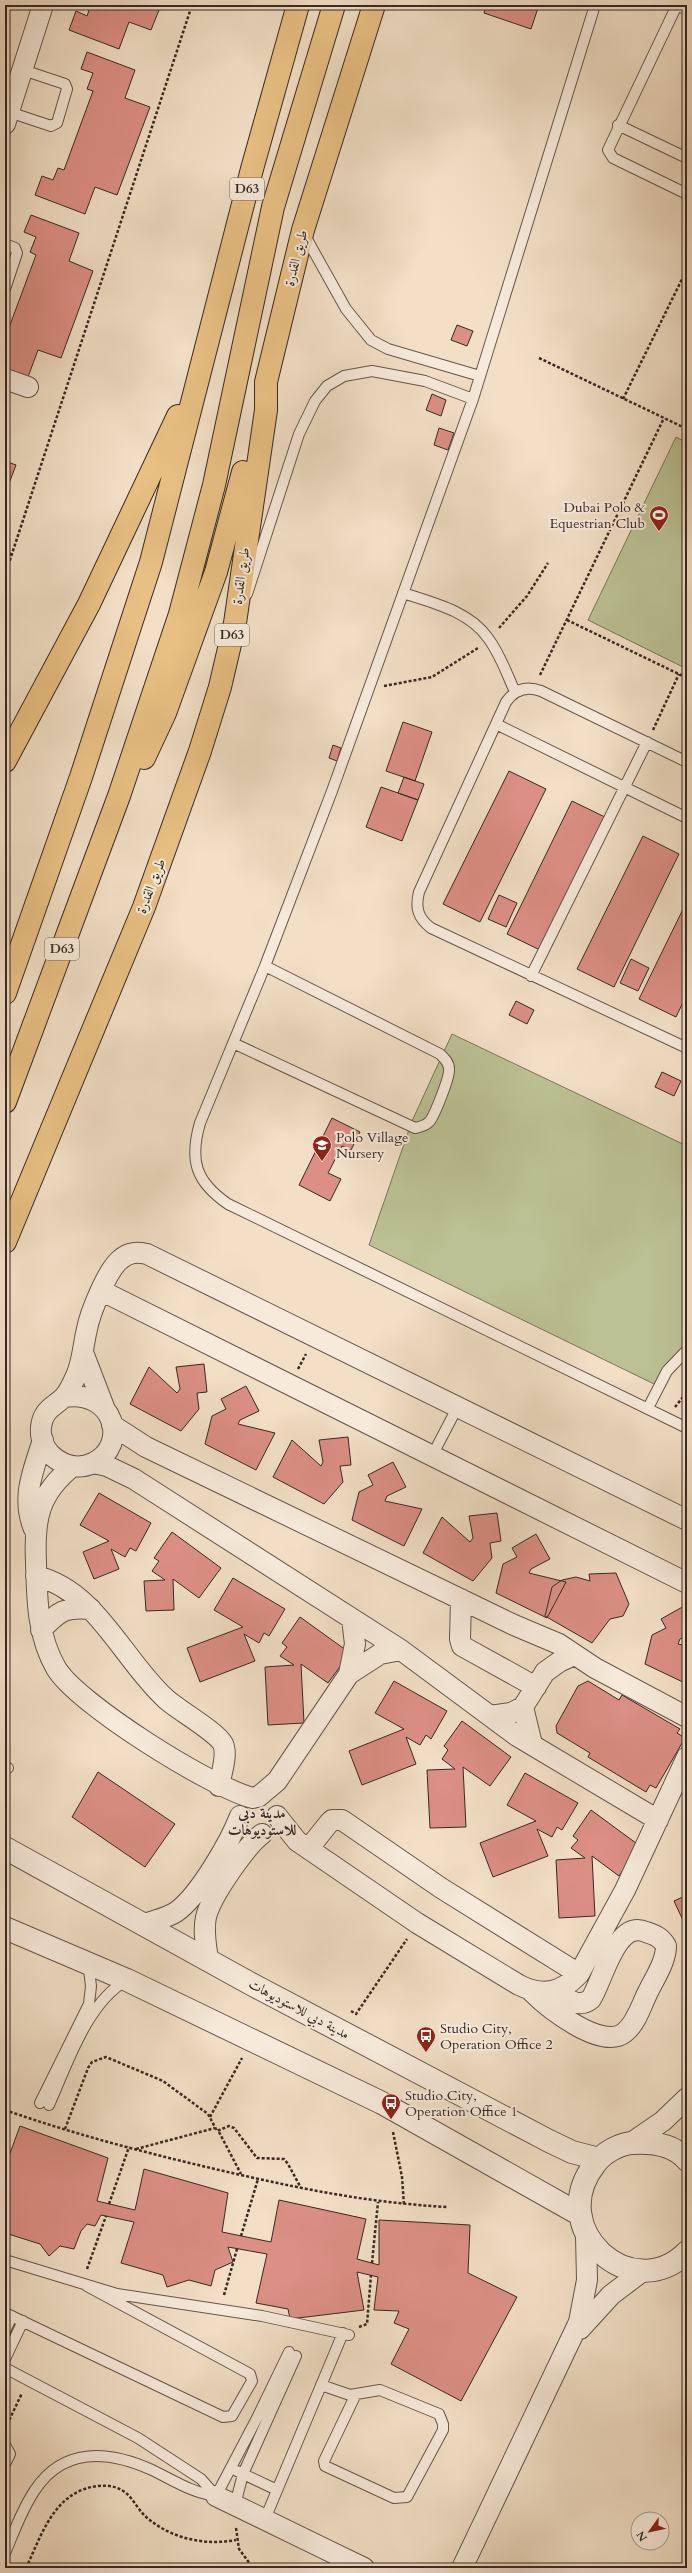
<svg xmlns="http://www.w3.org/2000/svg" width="692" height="2573" font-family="Cardo,Amiri,serif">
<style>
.green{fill:#bbc194;stroke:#78755c}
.building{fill:#dc8f85;stroke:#362924}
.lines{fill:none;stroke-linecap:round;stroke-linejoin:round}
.service-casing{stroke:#65564c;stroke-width:12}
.minor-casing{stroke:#65564c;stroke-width:22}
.tertiary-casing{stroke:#65564c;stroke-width:24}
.primary-casing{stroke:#362924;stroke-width:24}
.path{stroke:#362924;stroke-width:2.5;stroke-dasharray:3 2;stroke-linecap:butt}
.service{stroke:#f7eada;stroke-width:10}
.minor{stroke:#f7eada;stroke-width:20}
.tertiary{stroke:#f7eada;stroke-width:22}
.primary{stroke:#e9c083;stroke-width:22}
.labels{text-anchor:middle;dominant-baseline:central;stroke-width:4;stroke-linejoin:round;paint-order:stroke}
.shield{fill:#f7eada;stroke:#70635b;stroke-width:1}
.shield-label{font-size:13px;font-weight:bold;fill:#362924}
.street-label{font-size:14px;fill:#362924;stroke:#f7eada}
.poi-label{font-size:14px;fill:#362924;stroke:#f7eada;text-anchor:start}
.neighbourhood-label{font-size:15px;font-weight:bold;fill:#362924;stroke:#f7eada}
</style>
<rect width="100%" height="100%" fill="#f2dfc6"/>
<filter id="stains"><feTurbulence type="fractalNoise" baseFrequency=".005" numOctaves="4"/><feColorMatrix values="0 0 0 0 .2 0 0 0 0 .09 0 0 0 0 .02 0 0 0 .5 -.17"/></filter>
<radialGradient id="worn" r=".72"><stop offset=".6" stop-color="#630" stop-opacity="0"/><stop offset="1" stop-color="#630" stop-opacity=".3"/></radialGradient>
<path class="green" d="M 676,437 L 687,443 L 687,669 L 588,620 Z
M 452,1034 L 687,1146 L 687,1346 L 654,1384 L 369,1245 L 412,1121 Z"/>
<path class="building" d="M 91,5 L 161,5 L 151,30 L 129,22 L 119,49 L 69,30 L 76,11 L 87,16 Z
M 486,5 L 539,5 L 531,29 L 484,13 Z
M 87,52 L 135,70 L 125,98 L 150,107 L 117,195 L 95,187 L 85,214 L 35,195 L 42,176 L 53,180 L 58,168 L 64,170 L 93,91 L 87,89 L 93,73 L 81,69 Z
M 31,215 L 79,233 L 69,261 L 93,271 L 61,358 L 38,350 L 28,377 L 5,369 L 5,333 L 7,333 L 36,255 L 30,252 L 36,237 L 24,232 Z
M 457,325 L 473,331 L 467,346 L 451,340 Z
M 432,394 L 446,400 L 441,416 L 426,410 Z
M 439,428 L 454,433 L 448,450 L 434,445 Z
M 5,461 L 16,465 L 5,494 Z
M 403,722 L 432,732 L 415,781 L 386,771 Z
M 333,745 L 341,748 L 337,761 L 329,758 Z
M 509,771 L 546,789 L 480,922 L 443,904 Z
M 404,777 L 424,784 L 418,800 L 398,793 Z
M 381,787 L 418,800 L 402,841 L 366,827 Z
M 572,801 L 609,819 L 540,950 L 507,934 Z
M 643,836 L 679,854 L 614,987 L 577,969 Z
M 499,895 L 517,903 L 506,927 L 488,919 Z
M 687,901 L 687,994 L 676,1017 L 639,999 Z
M 631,959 L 649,968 L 638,991 L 620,983 Z
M 516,1001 L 534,1010 L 527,1024 L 509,1015 Z
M 662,1072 L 681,1081 L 674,1096 L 655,1087 Z
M 332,1118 L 360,1132 L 351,1150 L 342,1146 L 328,1173 L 341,1179 L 330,1201 L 299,1185 Z
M 204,1364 L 207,1392 L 197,1393 L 199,1409 L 181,1431 L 130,1404 L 149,1367 L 177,1393 L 180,1389 L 176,1367 Z
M 246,1386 L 259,1411 L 240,1420 L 238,1424 L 275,1433 L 256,1470 L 205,1444 L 212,1416 L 226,1409 L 221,1399 Z
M 348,1437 L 351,1465 L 340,1466 L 343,1482 L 324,1504 L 273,1477 L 292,1440 L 321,1466 L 323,1462 L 319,1440 Z
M 393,1462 L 406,1487 L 387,1496 L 385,1501 L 422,1509 L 404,1546 L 352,1520 L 359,1492 L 373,1485 L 368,1475 Z
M 99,1493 L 151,1523 L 136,1551 L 130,1548 L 125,1557 L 111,1549 L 119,1569 L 94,1579 L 83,1552 L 109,1541 L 80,1525 Z
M 497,1513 L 501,1541 L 490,1543 L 492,1558 L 473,1581 L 423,1553 L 442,1517 L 470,1542 L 473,1538 L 469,1516 Z
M 172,1532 L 221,1568 L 199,1598 L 173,1579 L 174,1610 L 146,1611 L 144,1581 L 165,1580 L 152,1571 L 159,1561 L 154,1558 Z
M 536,1534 L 550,1559 L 531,1569 L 529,1573 L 566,1582 L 547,1618 L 496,1593 L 503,1564 L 517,1557 L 512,1548 Z
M 616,1573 L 629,1604 L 623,1616 L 610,1619 L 592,1643 L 545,1616 L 552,1587 L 562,1580 L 576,1577 L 590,1581 L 589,1574 Z
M 233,1578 L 285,1609 L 269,1636 L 264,1633 L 259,1643 L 244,1634 L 255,1661 L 200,1682 L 187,1648 L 243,1627 L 214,1610 Z
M 686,1605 L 687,1636 L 680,1639 L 678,1644 L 687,1646 L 687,1684 L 645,1664 L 652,1635 L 666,1628 L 661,1619 Z
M 300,1617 L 350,1653 L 328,1683 L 301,1664 L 304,1723 L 268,1725 L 265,1667 L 294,1665 L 280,1656 L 287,1647 L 282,1643 Z
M 394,1681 L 447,1711 L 431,1739 L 426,1735 L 420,1745 L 406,1737 L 416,1764 L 362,1785 L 349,1751 L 404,1729 L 375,1713 Z
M 588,1681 L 619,1700 L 622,1695 L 680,1729 L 677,1733 L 685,1738 L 656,1788 L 650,1785 L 646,1792 L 588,1757 L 590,1753 L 557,1733 L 556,1726 L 578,1686 Z
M 462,1721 L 511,1757 L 490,1786 L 463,1767 L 466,1827 L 430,1828 L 427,1770 L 455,1769 L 442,1759 L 448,1750 L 444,1746 Z
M 98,1772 L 175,1824 L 145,1867 L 72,1817 Z
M 525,1773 L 578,1803 L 562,1830 L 557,1827 L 552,1837 L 537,1829 L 548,1856 L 493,1877 L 480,1843 L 536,1821 L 507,1805 Z
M 591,1810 L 640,1846 L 619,1876 L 592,1856 L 595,1916 L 559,1918 L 556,1860 L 585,1858 L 571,1848 L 578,1840 L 573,1836 Z
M 687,1895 L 687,1929 L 674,1901 Z
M 20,2126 L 108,2158 L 97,2201 L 135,2210 L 144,2169 L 228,2193 L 222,2232 L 271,2242 L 279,2200 L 366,2219 L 357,2259 L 379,2265 L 379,2220 L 470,2225 L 468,2273 L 517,2297 L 461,2401 L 391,2364 L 409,2329 L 394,2323 L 399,2311 L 374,2310 L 378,2277 L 357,2272 L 364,2310 L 290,2319 L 288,2309 L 256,2303 L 267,2254 L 228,2247 L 233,2262 L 215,2270 L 211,2286 L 189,2280 L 167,2287 L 163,2275 L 121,2263 L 134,2222 L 101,2215 L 95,2226 L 87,2224 L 81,2231 L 74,2249 L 60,2246 L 49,2256 L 40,2244 L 5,2233 L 5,2167 Z"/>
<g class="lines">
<g class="service-casing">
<path id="service" d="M 595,5 L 473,399 L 332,791 L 265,966 L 200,1123 C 189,1161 196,1182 228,1204 L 687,1428
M 677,5 L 608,150 L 613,158 L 687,194
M 677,5 L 687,10
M 9,112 L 51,126 L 57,123 L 67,89 L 65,84 L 23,70
M 618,125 L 687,158
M 304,234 L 346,309 L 371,340 L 388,349 L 480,376
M 5,244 L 15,248 L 17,253 L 5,289
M 403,593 C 433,603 469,611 488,638 C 500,654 507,674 515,692
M 247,594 L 299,434 L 315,401 L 327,386 L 344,376 L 372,371 L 425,381 L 473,399
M 496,724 L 687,818
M 687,762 L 541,691 C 527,686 515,689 506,702 L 419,892 C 415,908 418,918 431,928 L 687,1048
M 531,976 L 647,742
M 233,1043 L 415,1128 C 420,1127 425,1126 429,1122 C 434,1117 450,1077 449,1069 C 449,1062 444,1058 440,1054 L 265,966
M 648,1408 L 667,1371 L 687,1350
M 433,1454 L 457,1408
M 5,1766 L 8,1768
M 40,2103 L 89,2004 L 91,1986 L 88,1962
M 49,2105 C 67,2065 87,2002 127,1980
M 5,2260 L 117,2294 L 262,2316 L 349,2335
M 5,2313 L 223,2417 L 232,2416 L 252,2381 L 250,2374 L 87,2286
M 5,2331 L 12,2316
M 5,2359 L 23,2321
M 5,2368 L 138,2438 L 201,2479 L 216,2496
M 321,2385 L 350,2395 L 380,2390 L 439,2414 L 443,2424 L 443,2430 L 407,2497 L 394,2498 L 325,2466 L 324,2461 L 356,2394
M 5,2445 L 10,2454 L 5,2464
M 237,2471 L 277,2490
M 216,2496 L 257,2418 L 289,2352
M 235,2505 L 243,2474 L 296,2356
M 265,2519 L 343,2333
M 5,2553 C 14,2532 22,2509 35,2490 C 64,2446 110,2451 152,2470 C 173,2480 192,2493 216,2496"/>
</g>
<g class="minor-casing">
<path id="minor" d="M 5,124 L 43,5
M 5,379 L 28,387
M 102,1291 L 687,1583
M 84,1355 L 104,1407
M 64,1397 C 114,1389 130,1445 93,1463 C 69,1475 38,1454 41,1427 C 43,1409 54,1407 64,1397 C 69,1392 73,1382 76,1376 C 83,1360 83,1345 87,1329 C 90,1313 108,1268 121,1259 C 129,1252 137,1252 147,1254 L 687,1520
M 112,1425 L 146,1447 L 514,1625 L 559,1644 L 595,1668 L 687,1717
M 93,1463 L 107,1466 L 134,1479 L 401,1650 L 517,1736 L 658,1820
M 73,1466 C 38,1494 34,1520 36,1562 C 37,1599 37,1635 56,1668 C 76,1703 212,1788 253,1798
M 34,1529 C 21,1498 33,1471 43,1440
M 36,1576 C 97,1591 122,1659 166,1699 C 178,1710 217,1732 223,1744 C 228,1755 221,1774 219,1786
M 461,1599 L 460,1639 L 462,1646 L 536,1687
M 41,1630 C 59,1611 64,1607 91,1609
M 349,1674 L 380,1654 L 401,1650
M 523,1707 L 532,1744
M 490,1716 L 511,1713 L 523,1707 L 545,1672 L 559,1662 L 574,1655
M 258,1797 L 277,1781 L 349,1674 L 355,1644 L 352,1619
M 277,1816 L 297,1841 L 417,1923 L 519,1985 C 543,1997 561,1993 579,1974 L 625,1890 L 687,1757
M 309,1848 L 329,1823 L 332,1820 L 342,1820 L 441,1888 L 579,1974
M 145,1924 C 155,1920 167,1918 176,1912 C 199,1896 230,1842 240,1816
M 208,1959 C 206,1945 203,1931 206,1917 C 211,1896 246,1846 262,1834
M 532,1992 C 548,2008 601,2050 624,2033 C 636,2024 641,2006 647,1994 C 654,1979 666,1962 666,1946 C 661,1937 655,1935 646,1932 C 616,1919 603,1980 591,1999 C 578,2009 568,1999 557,1991
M 631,2143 L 663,2121 L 687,2098
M 580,2329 L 611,2295 L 644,2270
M 216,2496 L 364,2568
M 462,2568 L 579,2322 L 587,2280 L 586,2236"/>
</g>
<g class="tertiary-casing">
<path id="tertiary" d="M 5,1848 L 253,1985 L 549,2141 L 572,2152 L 599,2159
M 5,1928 L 127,1980 L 382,2103 L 579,2214
M 687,2160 C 674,2145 653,2142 634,2143 C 620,2143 603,2153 595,2164 C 544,2229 632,2307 687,2252"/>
</g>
<g class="primary-casing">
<path id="primary" d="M 144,758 L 165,713 L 216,572 L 243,472
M 5,761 L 89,604 L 178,416
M 5,993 L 81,777 L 151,562 L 252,169 L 298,5
M 5,1102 L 119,796 L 180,614 L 214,485 L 273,207 L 334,5
M 5,1242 L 144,907 L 200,751 L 220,687 L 235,623 L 266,410 L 266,382 L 303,230 L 374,5"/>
</g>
<path class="path" d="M 539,358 L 687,429
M 623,399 L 687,269
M 684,428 L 687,422
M 5,552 L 13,555
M 5,575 L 192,5
M 567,620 L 687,678
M 499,628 L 527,596 L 548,563
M 540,675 L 664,418
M 384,686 L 432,677 L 478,648
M 653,730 L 679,674
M 298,1369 L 306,1354
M 675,1407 L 687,1392
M 351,2011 L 356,2014 L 407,1939
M 5,2110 C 82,2137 162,2157 241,2175 C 312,2191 374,2203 447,2207
M 210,2117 L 242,2058
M 65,2129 L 88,2068 L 92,2062 L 106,2057 L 163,2081 L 208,2114 L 217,2131 L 229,2126 L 234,2128 L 257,2158 L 284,2159 L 288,2164 L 301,2188
M 219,2132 L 241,2174
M 393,2132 L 402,2177 L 404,2205
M 136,2149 L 215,2128
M 109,2204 L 129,2147
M 241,2236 L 258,2179
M 372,2263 L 378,2202
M 87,2269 L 106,2216
M 224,2295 L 237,2249
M 359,2327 L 367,2324 L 371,2275
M 5,2429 L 22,2393
M 236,2528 L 239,2549 L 253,2568
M 26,2568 C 42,2534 54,2492 97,2486 C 108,2485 117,2486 126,2493 C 133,2499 138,2509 145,2516 C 169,2538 204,2546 236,2540"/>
<use href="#service" class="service"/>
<use href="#minor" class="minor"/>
<use href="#tertiary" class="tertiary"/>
<use href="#primary" class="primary"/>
</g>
<defs>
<g id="stadium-pin" transform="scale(1)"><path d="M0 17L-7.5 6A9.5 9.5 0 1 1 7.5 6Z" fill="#8f2418" stroke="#f7eada"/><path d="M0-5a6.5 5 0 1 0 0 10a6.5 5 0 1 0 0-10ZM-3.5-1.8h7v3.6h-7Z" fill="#fff"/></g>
<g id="school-pin" transform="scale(1)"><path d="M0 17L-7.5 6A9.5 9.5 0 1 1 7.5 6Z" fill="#8f2418" stroke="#f7eada"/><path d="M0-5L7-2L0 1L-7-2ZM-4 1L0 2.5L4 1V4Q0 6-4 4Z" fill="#fff"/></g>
<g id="bus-pin" transform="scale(1)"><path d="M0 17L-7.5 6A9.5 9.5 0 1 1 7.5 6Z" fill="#8f2418" stroke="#f7eada"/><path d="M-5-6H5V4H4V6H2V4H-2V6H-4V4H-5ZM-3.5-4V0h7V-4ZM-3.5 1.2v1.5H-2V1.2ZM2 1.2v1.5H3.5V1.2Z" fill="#fff"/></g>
</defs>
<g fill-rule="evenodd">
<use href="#stadium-pin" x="659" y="515"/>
<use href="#school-pin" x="322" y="1145"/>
<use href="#bus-pin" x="426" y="2036"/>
<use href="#bus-pin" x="391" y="2103"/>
</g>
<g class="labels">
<g class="shield">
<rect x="230" y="178" width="34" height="22" rx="3"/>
<rect x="215" y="624" width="34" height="22" rx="3"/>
<rect x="45" y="938" width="34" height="22" rx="3"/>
</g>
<g class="shield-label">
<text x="247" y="189">D63</text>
<text x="232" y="635">D63</text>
<text x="62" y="949">D63</text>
</g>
<g class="street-label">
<text transform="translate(296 258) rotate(-76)">طريق القدرة</text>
<text transform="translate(241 576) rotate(-82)">طريق القدرة</text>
<text transform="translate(151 886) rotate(-69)">طريق القدرة</text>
<text transform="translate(299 2009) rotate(28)">مدينة دبي للاستوديوهات</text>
</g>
<g class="poi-label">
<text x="645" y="507" text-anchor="end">Dubai Polo &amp;<tspan x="645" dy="16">Equestrian Club</tspan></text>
<text x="336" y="1137">Polo Village<tspan x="336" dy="16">Nursery</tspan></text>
<text x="440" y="2028">Studio City,<tspan x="440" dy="16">Operation Office 2</tspan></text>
<text x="405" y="2095">Studio City,<tspan x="405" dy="16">Operation Office 1</tspan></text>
</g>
<g class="neighbourhood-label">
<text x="262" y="1813">مدينة دبي<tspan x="262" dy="17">للاستوديوهات</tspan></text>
</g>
</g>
<rect width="692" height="2573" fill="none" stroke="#f2dfc6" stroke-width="20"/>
<rect x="6" y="6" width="680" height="2561" fill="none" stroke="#362924" stroke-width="2"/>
<rect x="10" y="10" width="672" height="2553" fill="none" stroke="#362924"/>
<g transform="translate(650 2531) rotate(237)"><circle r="19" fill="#f7eada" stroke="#aa9d91"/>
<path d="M0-3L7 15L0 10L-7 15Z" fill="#8f2418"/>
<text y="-6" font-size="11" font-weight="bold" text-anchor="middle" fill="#362924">N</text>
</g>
<rect width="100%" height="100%" filter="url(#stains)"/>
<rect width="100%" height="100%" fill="url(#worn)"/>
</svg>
